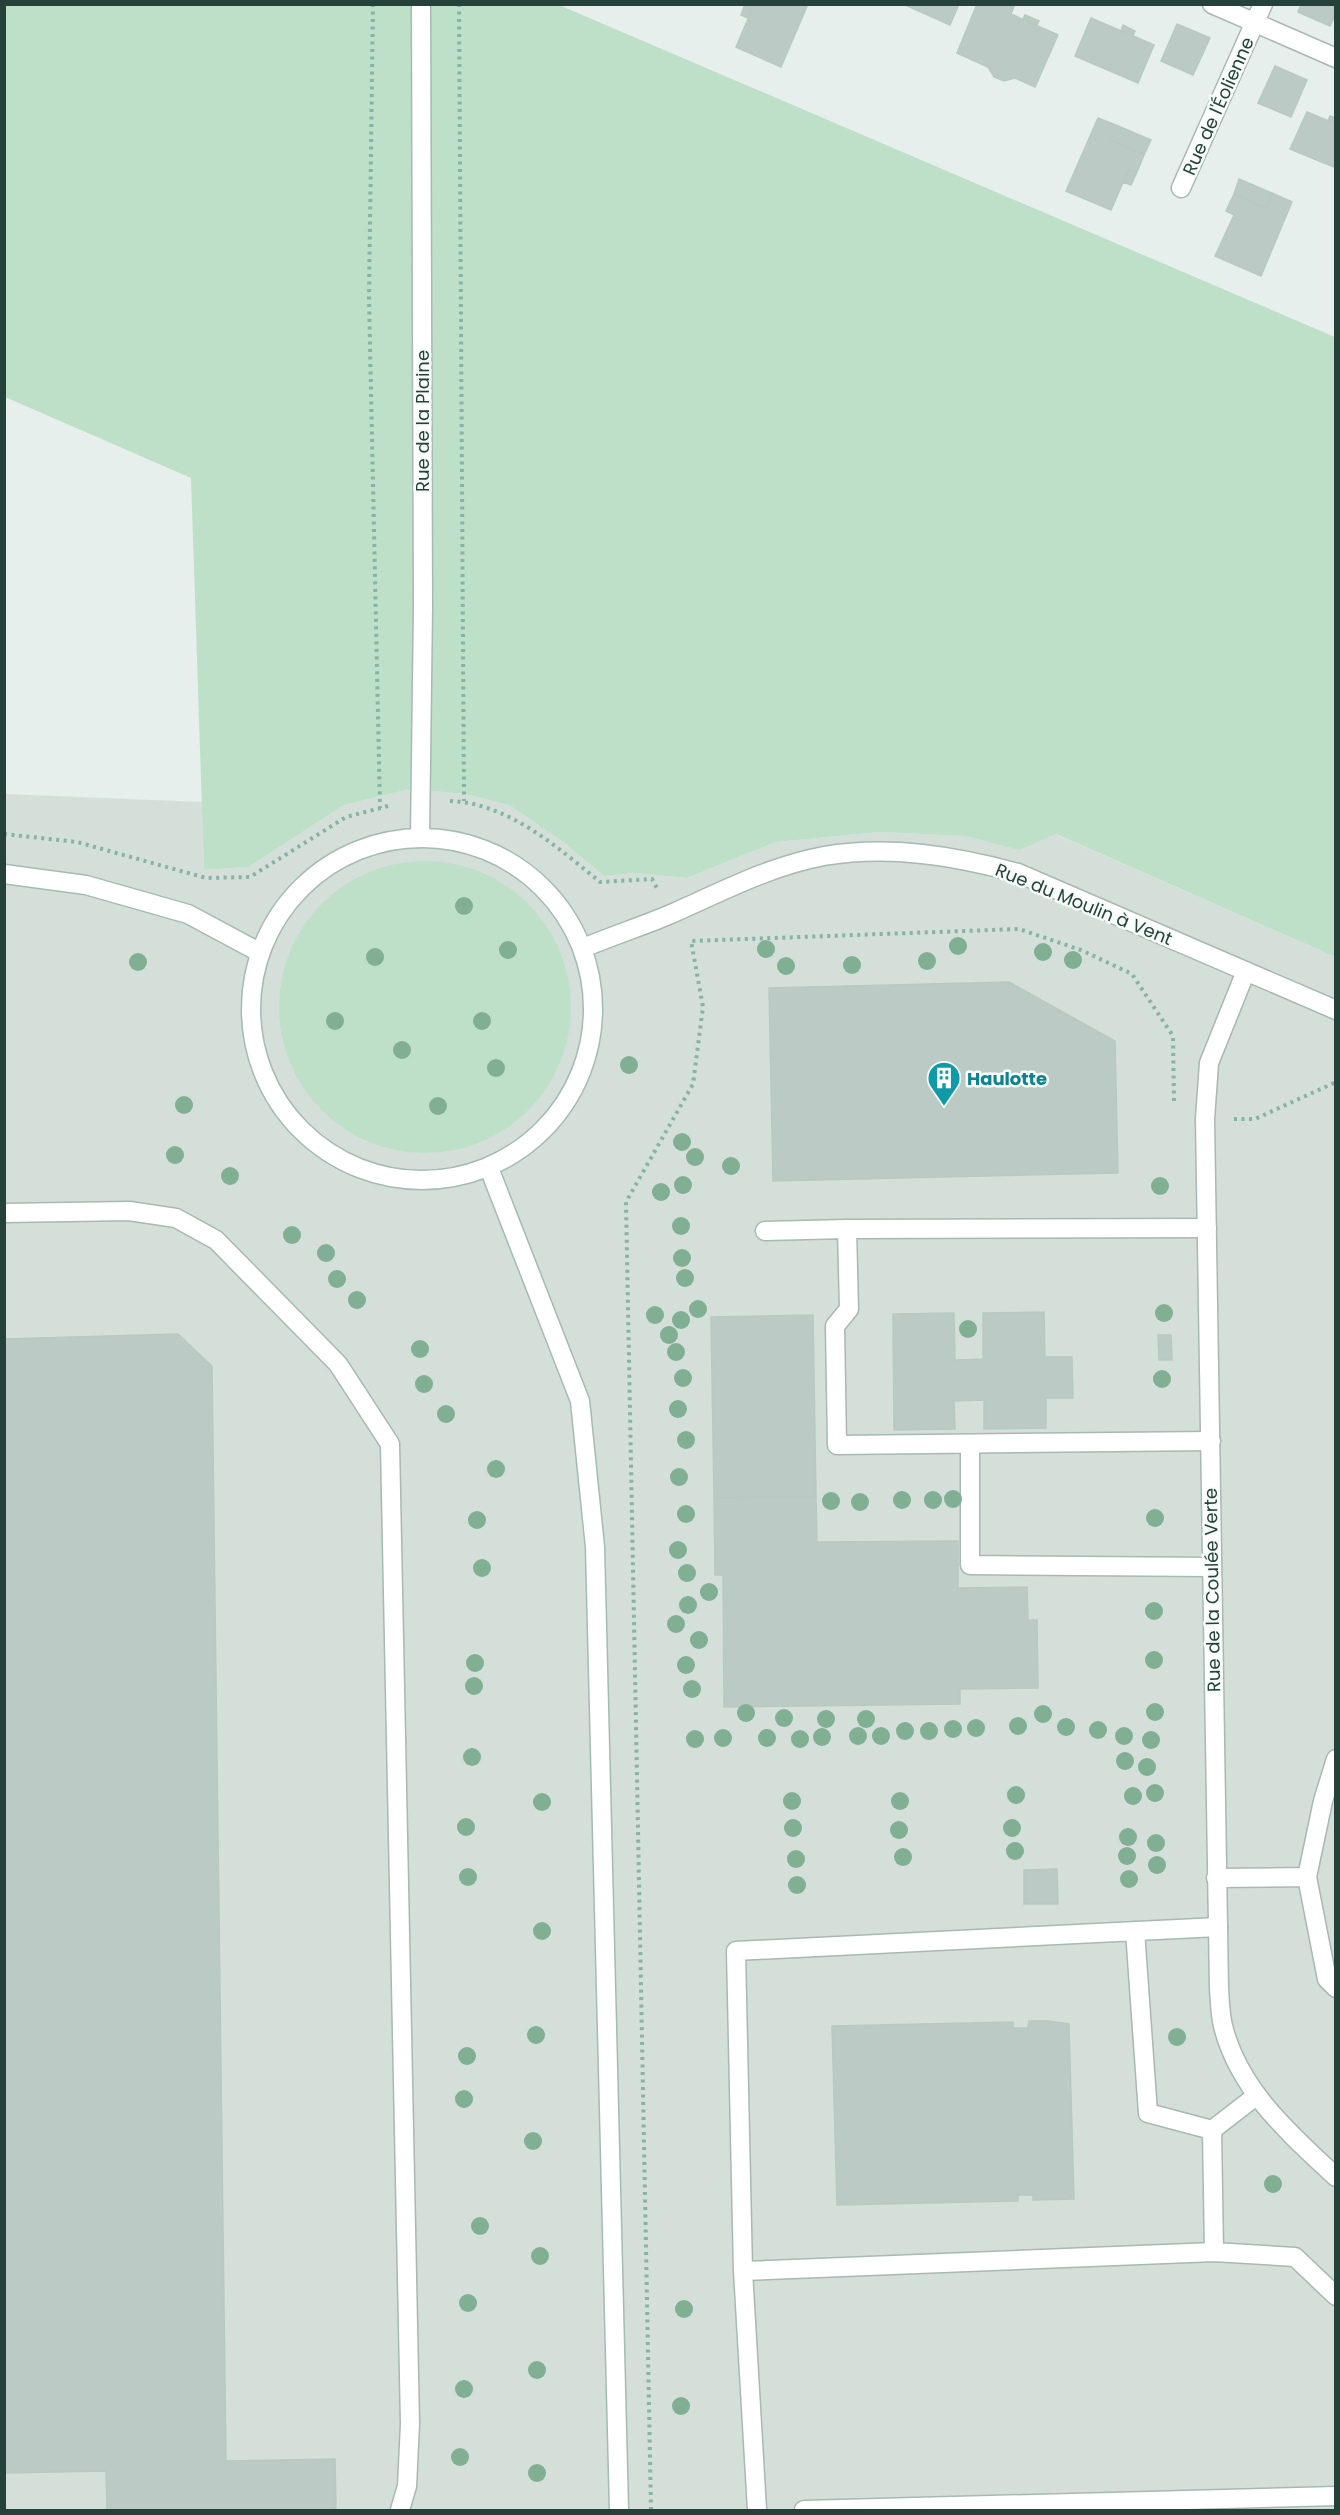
<svg xmlns="http://www.w3.org/2000/svg" width="1340" height="2515" font-family="Poppins,sans-serif">
<style>
.built{fill:#d4dfda}
.green{fill:#bfe0c8}
.building{fill:#bbcac4;stroke:#b8c9c2;stroke-width:1.5}
.lines{fill:none;stroke-linecap:round;stroke-linejoin:round}
.lane-casing{stroke:#a8b8b2;stroke-width:21}
.street-casing{stroke:#a8b8b2;stroke-width:21}
.secondary-casing{stroke:#a4bbb3;stroke-width:21}
.path{stroke:#86b3a5;stroke-width:4;stroke-dasharray:3 4.5;stroke-linecap:butt}
.lane{stroke:#fff;stroke-width:18}
.street{stroke:#fff;stroke-width:18}
.secondary{stroke:#fff;stroke-width:18}
.tree{fill:#80af93}
.labels{text-anchor:middle;dominant-baseline:central;stroke-width:5;stroke-linejoin:round;paint-order:stroke}
.street-label{font-size:18px;fill:#24423a;stroke:#f7fbf9}
.culture-label{font-size:18px;font-weight:bold;fill:#0d838f;stroke:#f7fbf9;text-anchor:start}
</style>
<rect width="100%" height="100%" fill="#e6efeb"/>
<path class="built" d="M 410,789 L 465,794 L 509,805 L 563,842 L 604,876 L 634,873 L 687,878 L 776,842 L 879,832 L 965,836 L 1020,849 L 1055,834 L 1335,957 L 1335,2510 L 5,2510 L 5,794 L 202,802 L 204,870 L 249,867 L 344,805 Z"/>
<path class="green" d="M 5,5 L 559,5 L 1335,337 L 1335,957 L 1056,834 L 1020,850 L 965,836 L 879,832 L 776,842 L 687,878 L 634,873 L 604,876 L 563,842 L 509,805 L 465,794 L 410,789 L 344,805 L 249,867 L 204,870 L 191,478 L 5,397 Z
M279 1007a146 146 0 1 1 292 0a146 146 0 1 1-292 0Z"/>
<path class="building" d="M 745,4 L 754,5 L 748,18 L 741,15 Z
M 752,4 L 808,4 L 781,67 L 736,47 L 754,5 Z
M 903,4 L 959,4 L 950,25 Z
M 977,4 L 1015,4 L 1011,14 L 1058,35 L 1035,87 L 1015,78 L 1004,81 L 994,77 L 988,67 L 957,53 Z
M 1301,4 L 1336,4 L 1336,14 L 1330,26 L 1298,12 Z
M 1025,15 L 1039,21 L 1037,25 L 1023,19 Z
M 1091,18 L 1154,45 L 1138,83 L 1075,56 Z
M 1177,24 L 1210,38 L 1193,75 L 1161,61 Z
M 1123,25 L 1135,31 L 1133,36 L 1121,31 Z
M 1275,66 L 1307,80 L 1291,117 L 1258,103 Z
M 1307,112 L 1336,124 L 1336,168 L 1290,149 Z
M 1330,116 L 1336,118 L 1336,124 L 1328,121 Z
M 1098,118 L 1118,126 L 1111,140 L 1144,155 L 1137,172 L 1129,169 L 1111,210 L 1066,191 Z
M 1118,126 L 1151,140 L 1144,155 L 1111,140 Z
M 1129,169 L 1137,172 L 1131,185 L 1123,182 Z
M 1239,179 L 1272,193 L 1266,208 L 1234,194 Z
M 1272,193 L 1292,202 L 1261,276 L 1215,256 L 1234,215 L 1226,211 L 1234,194 L 1266,208 Z
M 1009,982 L 1115,1041 L 1118,1173 L 773,1181 L 769,988 Z
M 1044,1312 L 1045,1357 L 1072,1357 L 1073,1398 L 1046,1398 L 1046,1428 L 984,1429 L 984,1400 L 954,1401 L 955,1429 L 894,1430 L 893,1314 L 954,1313 L 955,1360 L 983,1359 L 983,1313 Z
M 813,1315 L 816,1496 L 714,1498 L 711,1317 Z
M 178,1334 L 212,1366 L 226,2461 L 335,2459 L 336,2510 L 107,2510 L 106,2471 L 4,2473 L 4,1339 Z
M 1158,1335 L 1171,1335 L 1172,1360 L 1159,1360 Z
M 816,1496 L 817,1542 L 958,1541 L 958,1588 L 1027,1587 L 1028,1620 L 1037,1620 L 1038,1688 L 960,1689 L 960,1704 L 724,1707 L 723,1575 L 715,1575 L 714,1498 Z
M 1057,1869 L 1058,1904 L 1024,1904 L 1024,1870 Z
M 1029,2021 L 1048,2021 L 1069,2024 L 1074,2199 L 1033,2200 L 1033,2195 L 1018,2195 L 1018,2201 L 837,2205 L 832,2026 L 1013,2022 L 1013,2028 L 1028,2028 Z"/>
<g class="lines">
<g class="lane-casing">
<path id="lane" d="M 4,1213 L 129,1211 L 176,1218 L 216,1240 L 338,1364 L 390,1444 L 410,2424 L 407,2486 L 400,2510
M 1207,1228 L 847,1229 L 849,1309 L 835,1326 L 837,1445 L 1211,1441
M 765,1231 L 847,1229
M 970,1444 L 970,1565 L 1212,1567
M 1307,1877 L 1323,1801 L 1336,1759
M 1216,1878 L 1307,1877 L 1327,1979 L 1336,1988
M 1218,1927 L 736,1951 L 743,2271 L 1214,2252 L 1212,2130 L 1256,2096
M 1135,1931 L 1148,2113 L 1212,2130
M 1214,2252 L 1295,2257 L 1336,2296
M 743,2271 L 757,2510
M 804,2510 L 1336,2496"/>
</g>
<g class="street-casing">
<path id="street" d="M 1212,4 L 1336,58
M 1181,188 L 1263,4
M 420,838 L 423,607 L 421,4
M 586,947 C 614,935 643,926 671,914 C 721,892 770,866 824,856 C 890,845 955,856 1018,873 L 1336,1010
M 1246,971 L 1209,1063 L 1205,1119 L 1219,1989 C 1220,2001 1220,2014 1223,2026 C 1239,2090 1289,2133 1336,2177"/>
</g>
<g class="secondary-casing">
<path id="secondary" d="M251 1009a171 171 0 1 1 342 0a171 171 0 1 1-342 0Z
M 4,874 L 86,885 L 188,914 L 259,952
M 489,1168 L 580,1401 L 595,1547 L 619,2510"/>
</g>
<path class="path" d="M 373,4 L 369,298 L 380,808
M 459,4 L 464,801
M 450,801 C 508,803 557,847 600,882 L 652,879 L 658,890
M 4,834 L 77,842 L 206,878 L 250,877 L 346,817 L 392,805
M 1234,1119 L 1255,1119 L 1336,1082
M 651,2510 L 626,1202 L 693,1084 L 703,1007 L 691,941 L 1019,929 L 1081,950 L 1132,974 L 1173,1036 L 1174,1102"/>
<use href="#lane" class="lane"/>
<use href="#street" class="street"/>
<use href="#secondary" class="secondary"/>
</g>
<g class="tree">
<circle cx="464" cy="906" r="9"/>
<circle cx="958" cy="946" r="9"/>
<circle cx="766" cy="949" r="9"/>
<circle cx="508" cy="950" r="9"/>
<circle cx="1043" cy="952" r="9"/>
<circle cx="375" cy="957" r="9"/>
<circle cx="1073" cy="960" r="9"/>
<circle cx="927" cy="961" r="9"/>
<circle cx="138" cy="962" r="9"/>
<circle cx="852" cy="965" r="9"/>
<circle cx="786" cy="966" r="9"/>
<circle cx="335" cy="1021" r="9"/>
<circle cx="482" cy="1021" r="9"/>
<circle cx="402" cy="1050" r="9"/>
<circle cx="629" cy="1065" r="9"/>
<circle cx="496" cy="1068" r="9"/>
<circle cx="184" cy="1105" r="9"/>
<circle cx="438" cy="1106" r="9"/>
<circle cx="682" cy="1142" r="9"/>
<circle cx="175" cy="1155" r="9"/>
<circle cx="695" cy="1157" r="9"/>
<circle cx="731" cy="1166" r="9"/>
<circle cx="230" cy="1176" r="9"/>
<circle cx="683" cy="1185" r="9"/>
<circle cx="1160" cy="1186" r="9"/>
<circle cx="661" cy="1192" r="9"/>
<circle cx="681" cy="1226" r="9"/>
<circle cx="292" cy="1235" r="9"/>
<circle cx="326" cy="1253" r="9"/>
<circle cx="682" cy="1258" r="9"/>
<circle cx="685" cy="1278" r="9"/>
<circle cx="337" cy="1279" r="9"/>
<circle cx="357" cy="1300" r="9"/>
<circle cx="698" cy="1309" r="9"/>
<circle cx="1164" cy="1313" r="9"/>
<circle cx="655" cy="1315" r="9"/>
<circle cx="681" cy="1320" r="9"/>
<circle cx="968" cy="1329" r="9"/>
<circle cx="669" cy="1335" r="9"/>
<circle cx="420" cy="1349" r="9"/>
<circle cx="676" cy="1352" r="9"/>
<circle cx="683" cy="1378" r="9"/>
<circle cx="1162" cy="1379" r="9"/>
<circle cx="424" cy="1384" r="9"/>
<circle cx="678" cy="1409" r="9"/>
<circle cx="446" cy="1414" r="9"/>
<circle cx="686" cy="1440" r="9"/>
<circle cx="496" cy="1469" r="9"/>
<circle cx="679" cy="1477" r="9"/>
<circle cx="953" cy="1499" r="9"/>
<circle cx="902" cy="1500" r="9"/>
<circle cx="933" cy="1500" r="9"/>
<circle cx="831" cy="1501" r="9"/>
<circle cx="860" cy="1502" r="9"/>
<circle cx="686" cy="1514" r="9"/>
<circle cx="1155" cy="1518" r="9"/>
<circle cx="477" cy="1520" r="9"/>
<circle cx="678" cy="1550" r="9"/>
<circle cx="482" cy="1568" r="9"/>
<circle cx="687" cy="1573" r="9"/>
<circle cx="709" cy="1592" r="9"/>
<circle cx="688" cy="1605" r="9"/>
<circle cx="1154" cy="1611" r="9"/>
<circle cx="676" cy="1624" r="9"/>
<circle cx="699" cy="1640" r="9"/>
<circle cx="1154" cy="1660" r="9"/>
<circle cx="475" cy="1663" r="9"/>
<circle cx="686" cy="1665" r="9"/>
<circle cx="474" cy="1686" r="9"/>
<circle cx="692" cy="1689" r="9"/>
<circle cx="1155" cy="1712" r="9"/>
<circle cx="746" cy="1713" r="9"/>
<circle cx="1043" cy="1714" r="9"/>
<circle cx="784" cy="1718" r="9"/>
<circle cx="826" cy="1719" r="9"/>
<circle cx="866" cy="1719" r="9"/>
<circle cx="1018" cy="1726" r="9"/>
<circle cx="1066" cy="1727" r="9"/>
<circle cx="976" cy="1728" r="9"/>
<circle cx="953" cy="1729" r="9"/>
<circle cx="1098" cy="1730" r="9"/>
<circle cx="905" cy="1731" r="9"/>
<circle cx="929" cy="1731" r="9"/>
<circle cx="858" cy="1736" r="9"/>
<circle cx="881" cy="1736" r="9"/>
<circle cx="1124" cy="1736" r="9"/>
<circle cx="822" cy="1737" r="9"/>
<circle cx="723" cy="1738" r="9"/>
<circle cx="767" cy="1738" r="9"/>
<circle cx="695" cy="1739" r="9"/>
<circle cx="800" cy="1739" r="9"/>
<circle cx="1151" cy="1740" r="9"/>
<circle cx="472" cy="1757" r="9"/>
<circle cx="1125" cy="1761" r="9"/>
<circle cx="1147" cy="1767" r="9"/>
<circle cx="1155" cy="1793" r="9"/>
<circle cx="1016" cy="1795" r="9"/>
<circle cx="1133" cy="1796" r="9"/>
<circle cx="792" cy="1801" r="9"/>
<circle cx="900" cy="1801" r="9"/>
<circle cx="542" cy="1802" r="9"/>
<circle cx="466" cy="1827" r="9"/>
<circle cx="793" cy="1828" r="9"/>
<circle cx="1012" cy="1828" r="9"/>
<circle cx="899" cy="1830" r="9"/>
<circle cx="1128" cy="1837" r="9"/>
<circle cx="1156" cy="1843" r="9"/>
<circle cx="1015" cy="1851" r="9"/>
<circle cx="1127" cy="1856" r="9"/>
<circle cx="903" cy="1857" r="9"/>
<circle cx="796" cy="1859" r="9"/>
<circle cx="1157" cy="1865" r="9"/>
<circle cx="468" cy="1877" r="9"/>
<circle cx="1129" cy="1879" r="9"/>
<circle cx="797" cy="1885" r="9"/>
<circle cx="542" cy="1931" r="9"/>
<circle cx="536" cy="2035" r="9"/>
<circle cx="1177" cy="2037" r="9"/>
<circle cx="467" cy="2056" r="9"/>
<circle cx="464" cy="2099" r="9"/>
<circle cx="533" cy="2141" r="9"/>
<circle cx="1273" cy="2184" r="9"/>
<circle cx="480" cy="2226" r="9"/>
<circle cx="540" cy="2256" r="9"/>
<circle cx="468" cy="2303" r="9"/>
<circle cx="684" cy="2309" r="9"/>
<circle cx="537" cy="2370" r="9"/>
<circle cx="464" cy="2389" r="9"/>
<circle cx="681" cy="2406" r="9"/>
<circle cx="460" cy="2457" r="9"/>
<circle cx="537" cy="2473" r="9"/>
</g>
<defs>
<g id="building-pin" transform="scale(1.725)"><path d="M0 17L-7.5 6A9.5 9.5 0 1 1 7.5 6Z" fill="#0f9aa8" stroke="#f7fbf9"/><path d="M-4-6H4V6H1V3H-1V6H-4ZM-2.5-4.3h1.7v1.8h-1.7ZM.8-4.3h1.7v1.8H.8ZM-2.5-1h1.7V.8h-1.7ZM.8-1h1.7V.8H.8Z" fill="#fff"/></g>
</defs>
<g fill-rule="evenodd">
<use href="#building-pin" x="944" y="1078"/>
</g>
<g class="labels">
<g class="street-label">
<text transform="translate(1218 106) rotate(-66)">Rue de l'Éolienne</text>
<text transform="translate(422 421) rotate(-90)">Rue de la Plaine</text>
<text transform="translate(1084 904) rotate(22)">Rue du Moulin à Vent</text>
<text transform="translate(1212 1590) rotate(-91)">Rue de la Coulée Verte</text>
</g>
<g class="culture-label">
<text x="967" y="1078">Haulotte</text>
</g>
</g>
<rect width="1340" height="2515" fill="none" stroke="#24423a" stroke-width="12"/>
</svg>
